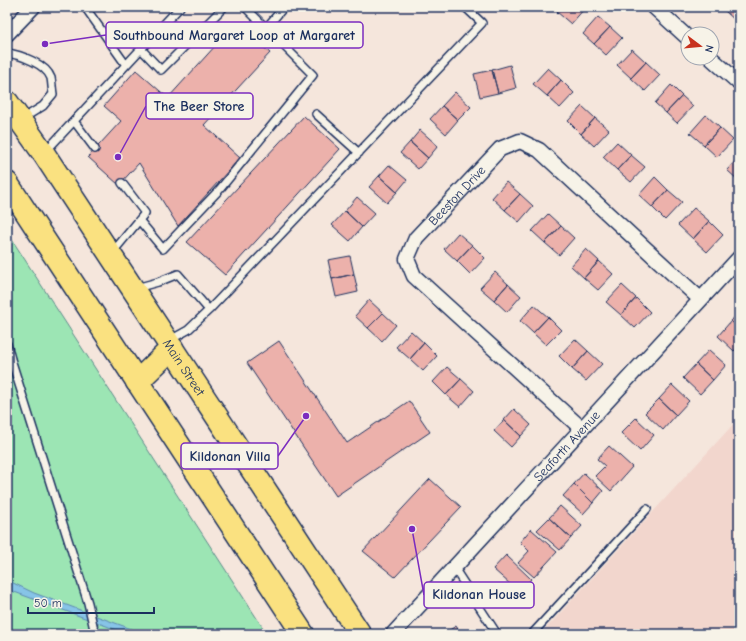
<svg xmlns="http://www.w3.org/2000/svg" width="746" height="641" font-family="'Comic Neue',sans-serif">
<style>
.built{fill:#f2d6cd}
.green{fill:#9ce5b4;stroke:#5c8a89}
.water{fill:#87c4e7;stroke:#5c88b0}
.building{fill:#ecb1ab;stroke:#1b2f5e}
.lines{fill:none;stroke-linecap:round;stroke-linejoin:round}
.lane-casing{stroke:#1b2f5e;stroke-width:10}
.street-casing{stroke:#1b2f5e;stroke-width:17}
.primary-casing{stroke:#1b2f5e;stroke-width:25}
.lane{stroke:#f7f3e8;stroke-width:7}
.street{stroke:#f7f3e8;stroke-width:14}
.primary{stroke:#fae180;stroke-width:22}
.labels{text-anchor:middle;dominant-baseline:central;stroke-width:4;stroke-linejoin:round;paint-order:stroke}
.street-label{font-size:13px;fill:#1b2f5e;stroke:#f7f3e8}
.leader{fill:none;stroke:#7b2cbf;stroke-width:1.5}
.callout-dot{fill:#7b2cbf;stroke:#f7f3e8;stroke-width:1.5}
.callout{fill:#f7f3e8;stroke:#7b2cbf;stroke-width:1.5}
.callout-label{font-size:14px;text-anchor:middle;font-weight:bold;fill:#1b2f5e}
</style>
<rect width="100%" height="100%" fill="#f5e6dc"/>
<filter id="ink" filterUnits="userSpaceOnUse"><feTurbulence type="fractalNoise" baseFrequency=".025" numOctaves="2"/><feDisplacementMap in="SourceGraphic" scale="8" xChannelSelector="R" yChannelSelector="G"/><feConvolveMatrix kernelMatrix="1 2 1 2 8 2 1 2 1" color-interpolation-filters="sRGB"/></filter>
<g filter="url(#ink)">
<path class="built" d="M 739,418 L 739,634 L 541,634 Z"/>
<path class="green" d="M 7,232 L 267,634 L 7,634 Z"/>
<path class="water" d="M 7,580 L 34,593 L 145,634 L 128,634 L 9,590 L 7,589 Z"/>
<path class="building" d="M 562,7 L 584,7 L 585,8 L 571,24 L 557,12 Z
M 728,7 L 739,7 L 739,22 L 738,23 L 725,11 Z
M 598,17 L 610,27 L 594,44 L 583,34 Z
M 236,23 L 270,53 L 204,125 L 240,158 L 178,226 L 139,163 L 119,185 L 88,157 L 121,121 L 104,106 L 136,70 L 168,98 Z
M 610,27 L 622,38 L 606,55 L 594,44 Z
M 632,49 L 646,62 L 631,78 L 617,65 Z
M 646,62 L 660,75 L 645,91 L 631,78 Z
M 510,65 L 516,88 L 498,93 L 492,70 Z
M 548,68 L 561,80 L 547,96 L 533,84 Z
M 492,70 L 498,93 L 480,97 L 474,74 Z
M 561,80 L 574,93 L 560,108 L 547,96 Z
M 671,85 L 682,96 L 666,113 L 655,103 Z
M 455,92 L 471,107 L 458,120 L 442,106 Z
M 682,96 L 693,106 L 677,123 L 666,113 Z
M 442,106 L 458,120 L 446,134 L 430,119 Z
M 582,106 L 595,118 L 581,134 L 568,121 Z
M 706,115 L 720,128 L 704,145 L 690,133 Z
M 304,116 L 340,149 L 225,275 L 187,242 Z
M 595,118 L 609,130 L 594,146 L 581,134 Z
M 720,128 L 733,140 L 717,157 L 704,145 Z
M 420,130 L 438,146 L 428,158 L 410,142 Z
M 410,142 L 428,158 L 418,169 L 400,153 Z
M 617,142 L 631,155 L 617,170 L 603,157 Z
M 631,155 L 645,167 L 631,182 L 617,170 Z
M 739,157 L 739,181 L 727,170 Z
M 389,165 L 407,180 L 397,192 L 379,176 Z
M 379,176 L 397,192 L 387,203 L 369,187 Z
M 655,177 L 668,190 L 652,207 L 639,195 Z
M 506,182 L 520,194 L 505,210 L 492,198 Z
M 668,190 L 682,202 L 665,220 L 652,207 Z
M 520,194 L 533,206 L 519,222 L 505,210 Z
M 357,197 L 375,213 L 362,227 L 345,211 Z
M 694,208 L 709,221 L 693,239 L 678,225 Z
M 345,211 L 362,227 L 350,241 L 332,225 Z
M 548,214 L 561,226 L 545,243 L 532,231 Z
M 709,221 L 723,235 L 707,252 L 693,239 Z
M 561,226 L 574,238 L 559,255 L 545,243 Z
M 458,233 L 472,245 L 457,261 L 444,249 Z
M 472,245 L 485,258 L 470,274 L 457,261 Z
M 586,249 L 599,261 L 584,278 L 571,266 Z
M 350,256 L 354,274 L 332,279 L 328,260 Z
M 599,261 L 613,274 L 598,290 L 584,278 Z
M 495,272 L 508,284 L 494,300 L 480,288 Z
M 354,274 L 358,292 L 336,297 L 332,279 Z
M 508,284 L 521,296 L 507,312 L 494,300 Z
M 622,285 L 636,298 L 621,315 L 606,302 Z
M 636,298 L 650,312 L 635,328 L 621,315 Z
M 369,300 L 383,313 L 368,328 L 355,316 Z
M 534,305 L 548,317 L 533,333 L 520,321 Z
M 739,312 L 739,329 L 731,321 Z
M 383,313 L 396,325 L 382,341 L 368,328 Z
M 548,317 L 561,330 L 546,345 L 533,333 Z
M 731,321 L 739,329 L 739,346 L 734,351 L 718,336 Z
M 411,331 L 424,343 L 410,359 L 396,347 Z
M 575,339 L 588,351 L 572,369 L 559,356 Z
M 279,341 L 347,443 L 409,401 L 430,432 L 336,496 L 247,363 Z
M 424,343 L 437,356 L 423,371 L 410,359 Z
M 709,350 L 726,365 L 713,380 L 696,364 Z
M 588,351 L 602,364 L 586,381 L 572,369 Z
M 696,364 L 713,380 L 700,394 L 683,378 Z
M 447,367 L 461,379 L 446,395 L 433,382 Z
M 461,379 L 474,391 L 460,407 L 446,395 Z
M 672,385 L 689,401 L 676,415 L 659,399 Z
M 659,399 L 676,415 L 663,430 L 645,413 Z
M 514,409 L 531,425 L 521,436 L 504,420 Z
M 636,418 L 654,435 L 640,451 L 621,433 Z
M 504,420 L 521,436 L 511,447 L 494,431 Z
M 609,446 L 632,467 L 611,491 L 595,476 L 605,466 L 597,459 Z
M 584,473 L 603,491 L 593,503 L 574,484 Z
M 430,479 L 461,507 L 395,577 L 363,551 Z
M 574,484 L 593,503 L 583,514 L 563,496 Z
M 560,506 L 582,526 L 571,538 L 549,518 Z
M 549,518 L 571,538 L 560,550 L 537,530 Z
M 531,529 L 557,552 L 534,577 L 518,563 L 529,551 L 520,542 Z
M 506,555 L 531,579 L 519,592 L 493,569 Z
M 456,626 L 461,634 L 443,634 Z"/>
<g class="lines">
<g class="lane-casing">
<path id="lane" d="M 85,7 L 126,65
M 266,28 L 284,7
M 141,49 L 161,70 L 224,7
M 7,53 C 21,55 46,64 51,78 C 52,83 52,89 53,94 L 43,106 L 22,119
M 316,114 L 359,153
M 74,121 L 95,149
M 45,152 L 180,7
M 139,220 L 163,249 L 220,189 L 313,75 L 245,7
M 112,253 L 145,213 L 122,183
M 136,288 L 158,282 L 178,274 L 209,310
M 170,340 L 188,330 L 209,310 L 482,23 L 465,7
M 7,344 L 11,359 L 88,603 L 95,634
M 454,568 L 497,634
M 532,634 L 647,509"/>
</g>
<g class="street-casing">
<g id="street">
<path d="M 654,7 L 688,38"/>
<path d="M 7,34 L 33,7"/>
<path d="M 711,58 L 739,83"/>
<path id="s1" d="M 581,428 L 414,276 L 407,259 L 416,238 L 500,149 L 520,141 L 539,150 L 700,299"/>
<path id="s2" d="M 393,634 L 739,258"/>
</g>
</g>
<g class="primary-casing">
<g id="primary">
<path id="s3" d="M 7,102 L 44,154 L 360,634"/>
<path d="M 7,183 L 303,634"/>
<path d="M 137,382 L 172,348"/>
</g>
</g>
<use href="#lane" class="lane"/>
<use href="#street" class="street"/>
<use href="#primary" class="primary"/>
</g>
</g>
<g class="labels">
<g class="street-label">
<text stroke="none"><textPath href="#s1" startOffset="326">Beeston Drive</textPath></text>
<text stroke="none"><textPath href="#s3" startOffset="319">Main Street</textPath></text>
<text stroke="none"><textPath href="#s2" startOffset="256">Seaforth Avenue</textPath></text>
</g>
</g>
<path class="leader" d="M45 44L106 35M118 157L146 106M306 416L278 456M412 529L424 595"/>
<g class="callout-dot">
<circle cx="45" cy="44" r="4"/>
<circle cx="118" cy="157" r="4"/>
<circle cx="306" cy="416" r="4"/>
<circle cx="412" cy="529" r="4"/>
</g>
<g class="callout">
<rect x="106" y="22" width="257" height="26" rx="4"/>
<rect x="146" y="93" width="107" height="26" rx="4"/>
<rect x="181" y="443" width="97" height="26" rx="4"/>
<rect x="424" y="582" width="110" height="26" rx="4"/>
</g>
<g class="callout-label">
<text x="234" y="40">Southbound Margaret Loop at Margaret</text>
<text x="199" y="111">The Beer Store</text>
<text x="230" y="461">Kildonan Villa</text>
<text x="479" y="599">Kildonan House</text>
</g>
<rect width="746" height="641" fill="none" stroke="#f7f3e8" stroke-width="24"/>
<rect x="12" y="12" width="722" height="617" fill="none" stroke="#1b2f5e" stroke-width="1.5" filter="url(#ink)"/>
<g transform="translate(700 46) rotate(106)"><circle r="19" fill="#f7f3e8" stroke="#9fa5b1"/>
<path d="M0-3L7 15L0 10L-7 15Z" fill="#c8321e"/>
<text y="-6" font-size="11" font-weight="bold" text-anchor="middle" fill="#1b2f5e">N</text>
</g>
<path d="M28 607v6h126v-6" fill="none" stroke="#1b2f5e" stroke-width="2"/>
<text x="34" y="607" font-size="12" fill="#1b2f5e" stroke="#f7f3e8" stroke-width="3" paint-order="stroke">50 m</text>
</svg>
